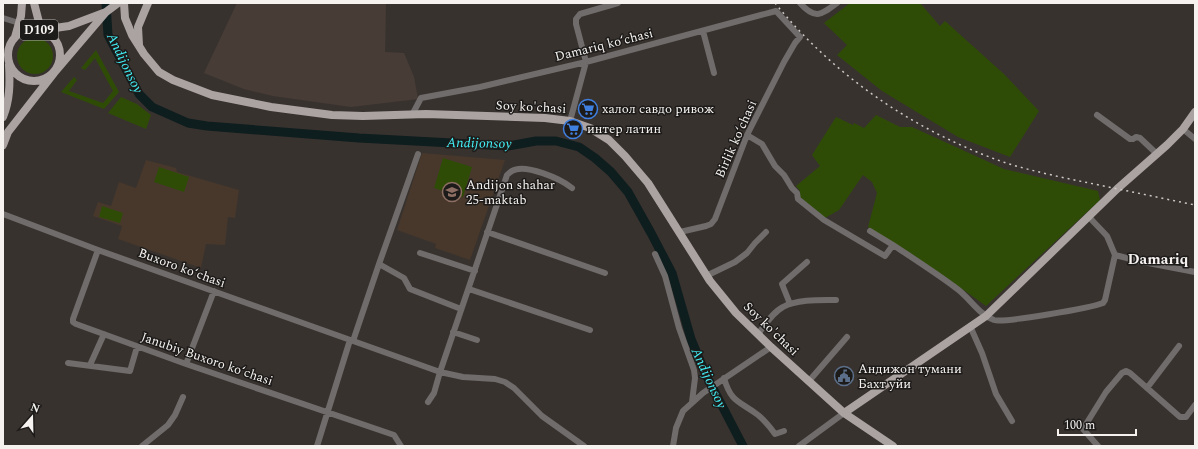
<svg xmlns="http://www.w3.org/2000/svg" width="1198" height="449" font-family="Spectral,serif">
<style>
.built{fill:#483c36}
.education{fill:#47382b}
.green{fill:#2f4c07}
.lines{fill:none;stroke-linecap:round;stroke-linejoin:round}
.river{stroke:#0e1d1e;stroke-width:9}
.minor{stroke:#6f6c6b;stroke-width:6}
.major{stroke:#aaa3a2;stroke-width:8}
.rail{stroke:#cdc9c7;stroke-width:1.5;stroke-dasharray:2 4;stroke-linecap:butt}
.labels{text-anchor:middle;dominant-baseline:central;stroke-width:3;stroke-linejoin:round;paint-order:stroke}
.shield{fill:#1d1b19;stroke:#b4b2b0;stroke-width:1}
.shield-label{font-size:12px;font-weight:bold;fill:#f5f2f0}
.street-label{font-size:13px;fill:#f5f2f0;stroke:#1d1b19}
.poi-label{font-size:13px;fill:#f5f2f0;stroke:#1d1b19;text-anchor:start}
.water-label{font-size:14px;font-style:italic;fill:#42eff6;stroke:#1d1b19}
.quarter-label{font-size:15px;font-weight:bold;fill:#f5f2f0;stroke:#1d1b19}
</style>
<rect width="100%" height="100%" fill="#38322f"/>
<path class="built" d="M 237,3 L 386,3 L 385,52 L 404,53 L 414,77 L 418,99 L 351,107 L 273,96 L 244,89 L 204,73 Z"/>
<path class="education" d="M 422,153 L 505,160 L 470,260 L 435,248 L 436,244 L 397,230 Z
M 146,160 L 176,168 L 177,172 L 239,190 L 235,218 L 228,217 L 225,245 L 206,244 L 201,268 L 118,239 L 122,226 L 93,216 L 98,202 L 111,206 L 119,182 L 136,188 Z"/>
<path class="green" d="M 850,3 L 920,3 L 940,26 L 945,21 L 1004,74 L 1039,111 L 1010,157 L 958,137 L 882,91 L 837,55 L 847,45 L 824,23 Z
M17 56a18 18 0 1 1 36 0a18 18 0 1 1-36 0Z
M 96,50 L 119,92 L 104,109 L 61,92 L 74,77 L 77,80 L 69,91 L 103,103 L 113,91 L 95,58 L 85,70 L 81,68 Z
M 121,97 L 137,104 L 151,115 L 146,129 L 108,113 Z
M 876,115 L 900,127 L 912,127 L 1004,169 L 1098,191 L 1100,200 L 986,306 L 951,281 L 868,227 L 877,193 L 872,182 L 863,175 L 839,210 L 825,218 L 800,197 L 800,191 L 796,186 L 820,166 L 812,155 L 836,117 L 853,125 L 854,123 L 864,128 Z
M 443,158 L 472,167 L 463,197 L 434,188 Z
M 159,167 L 189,177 L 184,192 L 154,182 Z
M 102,206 L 123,213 L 120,223 L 99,217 Z"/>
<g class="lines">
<path class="river" d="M 106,3 L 108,35 L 139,94 L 152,107 L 188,123 L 207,126 L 359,138 L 508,146 L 536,141 L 556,141 L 579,147 L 595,158 L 611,172 L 628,192 L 651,233 L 672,273 L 691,339 L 706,375 L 743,446"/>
<path class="minor" d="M 800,3 C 815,20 821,15 837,3
M 3,18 L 19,23
M 703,31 L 714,73
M 412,115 L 421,98 L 480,87 L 586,62 L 776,11 L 800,37 L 795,43 L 784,62 L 747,135 L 715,219 L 711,224 L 706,226 L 680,232
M 1097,115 L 1130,139 L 1133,139 L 1136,137 L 1140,138 L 1157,154
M 570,121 L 586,62 L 576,24 L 576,19 L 580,14 L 618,3
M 1183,129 L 1195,139
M 747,135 L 762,144 L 775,166 L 784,175 L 792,188 L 797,193 L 798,199 L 824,220 L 885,256 L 893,245 C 914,259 936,273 956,288 C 969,297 978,314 994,320 C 1004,323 1091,308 1103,303 L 1105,300 L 1115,255 L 1107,236 L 1089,217
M 3,214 L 98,250 L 440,372 L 463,377 L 495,379 L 505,382 L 514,388 L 542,416 L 584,446
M 870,231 L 893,245
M 487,232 L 605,273
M 98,250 L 73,319 L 73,322 L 76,324 L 186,364 L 394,435 L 401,446
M 420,253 L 475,271
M 655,254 L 665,276 L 679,328 L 694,370 L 695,378 L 692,402
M 1115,255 L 1143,262 L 1195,272
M 379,264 L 404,278 L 410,289 L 461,309
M 706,276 L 735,262 L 747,253 L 755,243 L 766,232
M 469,289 L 590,330
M 790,304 L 782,284 L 807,262
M 970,326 L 982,353 L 996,394 L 1012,421
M 453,332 L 477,340
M 758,334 C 765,325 773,312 783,307 C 797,299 821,300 836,300
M 353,341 L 379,264 L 418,154
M 68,363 L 130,371 L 137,347
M 186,364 L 214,291
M 90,365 L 104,334
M 724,378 C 731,403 740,401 758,415 C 764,420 770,427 775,434 L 784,431
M 809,381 L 847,337
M 1147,388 L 1179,346
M 428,402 L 434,393 L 440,372 L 507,175 C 509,173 510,172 512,171 C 525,163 561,179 572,188
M 142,446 L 168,425 L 175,415 L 183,397
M 317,446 L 350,340
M 673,446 L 676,428 L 683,411 L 703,393 L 771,347
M 799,446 L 844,413
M 1098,446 L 1083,429 L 1106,392 L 1122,373 L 1126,371 L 1130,373 L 1180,417 L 1186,417 L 1195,405"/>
<path class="major" d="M 34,3 L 41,30 L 69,26 L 106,12 L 118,3
M 124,3 L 125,18 L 132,35 L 144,54 L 159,72 L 173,80 L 212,95 L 271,107 L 332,115 L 363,116 L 426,114 L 545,118 L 570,121 L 590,128 L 609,140 L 625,156 L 648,183 L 710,281 L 736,313 L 771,347 L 844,413 L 893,446
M8 55a26 26 0 1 1 52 0a26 26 0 1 1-52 0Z
M 15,37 L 21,16 L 22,3
M 139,45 L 138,27 L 148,3
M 3,117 C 10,100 10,83 9,65
M 3,145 L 8,132 L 54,73 L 106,12
M 844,413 L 986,316 L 1117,189 L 1167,145 L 1183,129 L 1195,112"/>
<path class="rail" d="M 775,3 C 835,77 916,132 1006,163 C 1035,172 1065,178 1094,184 C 1128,191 1161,198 1195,205"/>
</g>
<defs>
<g id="supermarket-ring" transform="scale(1)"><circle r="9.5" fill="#1d1b19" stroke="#3f7fe0" stroke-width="1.5"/><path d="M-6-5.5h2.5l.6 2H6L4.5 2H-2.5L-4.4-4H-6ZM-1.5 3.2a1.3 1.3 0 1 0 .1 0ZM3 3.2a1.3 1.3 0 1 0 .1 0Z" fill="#3f7fe0"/></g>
<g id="school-ring" transform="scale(1)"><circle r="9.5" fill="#1d1b19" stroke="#8d6e63" stroke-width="1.5"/><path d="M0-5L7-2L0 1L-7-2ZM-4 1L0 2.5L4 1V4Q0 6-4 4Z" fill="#8d6e63"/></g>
<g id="civic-ring" transform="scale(1)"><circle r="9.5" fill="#1d1b19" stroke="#5c6f8a" stroke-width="1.5"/><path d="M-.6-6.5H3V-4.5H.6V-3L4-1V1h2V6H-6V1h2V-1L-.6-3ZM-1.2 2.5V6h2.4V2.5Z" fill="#5c6f8a"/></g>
</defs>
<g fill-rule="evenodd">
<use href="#supermarket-ring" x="588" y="109"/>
<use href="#supermarket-ring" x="573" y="129"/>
<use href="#school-ring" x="452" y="192"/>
<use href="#civic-ring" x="844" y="376"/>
</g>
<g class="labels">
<rect class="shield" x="20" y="20" width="38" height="20" rx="3"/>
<g class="shield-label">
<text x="39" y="30">D109</text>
</g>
<g class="street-label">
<text transform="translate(604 45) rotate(-14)">Damariq koʻchasi</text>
<text transform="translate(531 107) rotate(3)">Soy ko'chasi</text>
<text transform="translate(736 139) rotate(-66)">Birlik koʻchasi</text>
<text transform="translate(182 268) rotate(20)">Buxoro koʻchasi</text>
<text transform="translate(771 329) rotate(44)">Soy ko'chasi</text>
<text transform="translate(207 359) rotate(19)">Janubiy Buxoro koʻchasi</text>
</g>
<g class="poi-label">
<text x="602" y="109">халол савдо ривож</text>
<text x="587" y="129">интер латин</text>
<text x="466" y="185">Andijon shahar<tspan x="466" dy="15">25-maktab</tspan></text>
<text x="858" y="369">Андижон тумани<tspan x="858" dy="15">Бахт уйи</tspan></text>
</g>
<g class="water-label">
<text transform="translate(125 63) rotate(64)">Andijonsoy</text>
<text transform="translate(479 143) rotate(1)">Andijonsoy</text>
<text transform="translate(709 378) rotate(65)">Andijonsoy</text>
</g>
<g class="quarter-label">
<text x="1158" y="259">Damariq</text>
</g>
</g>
<rect width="1198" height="449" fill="none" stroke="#f5f2f0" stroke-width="8"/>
<g transform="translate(32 417) rotate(20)" stroke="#1d1b19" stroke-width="3" paint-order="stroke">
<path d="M0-3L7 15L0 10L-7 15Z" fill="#f5f2f0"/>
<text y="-6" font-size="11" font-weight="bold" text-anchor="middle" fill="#f5f2f0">N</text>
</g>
<path d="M1058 429v6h78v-6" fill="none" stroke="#f5f2f0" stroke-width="2"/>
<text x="1064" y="429" font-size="12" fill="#f5f2f0" stroke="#1d1b19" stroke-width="3" paint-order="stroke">100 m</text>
</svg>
